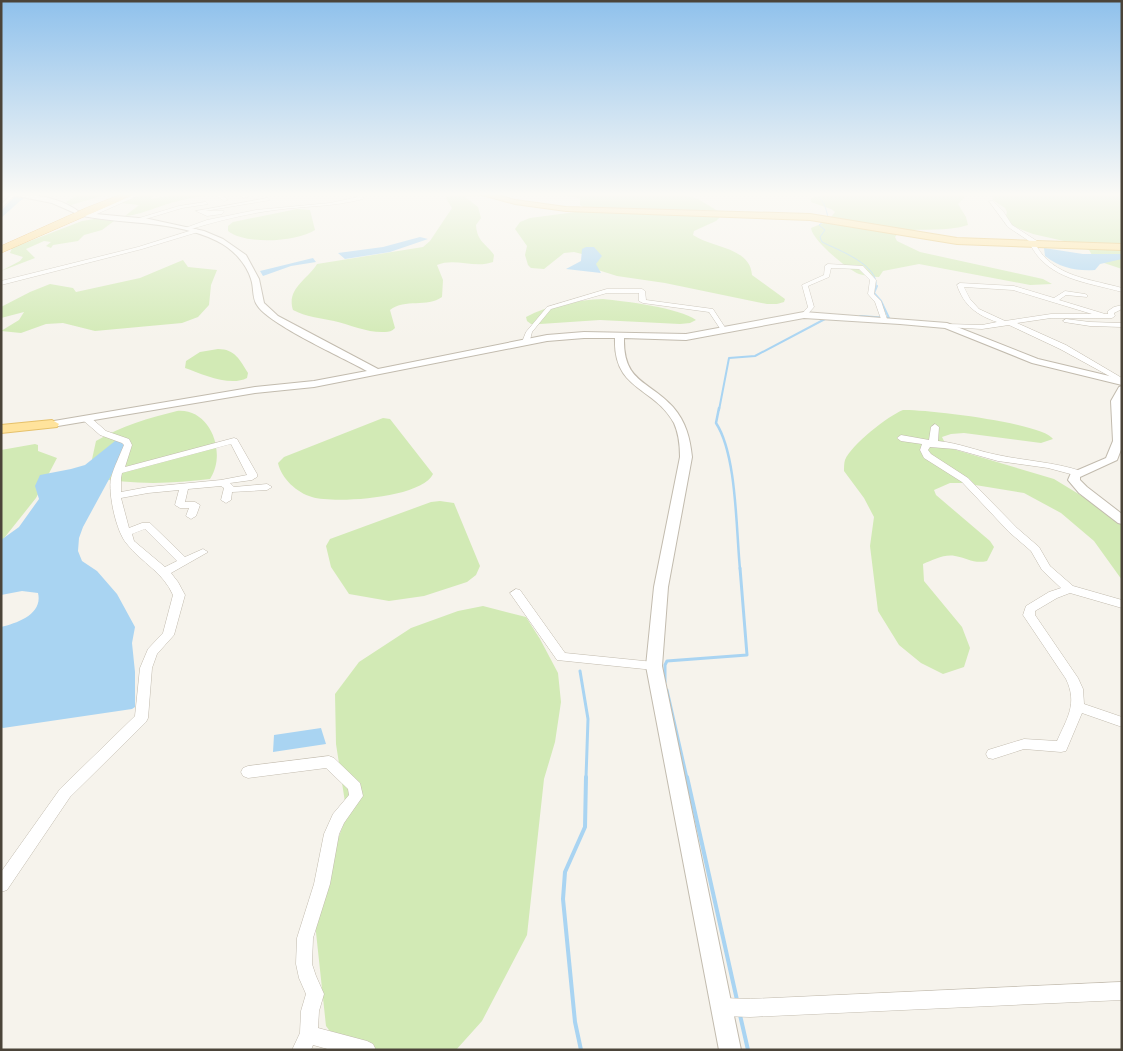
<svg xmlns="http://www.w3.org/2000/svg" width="1123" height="1051" font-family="'PT Sans Narrow',sans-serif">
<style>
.green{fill:#d2eab5}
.water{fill:#a9d4f2}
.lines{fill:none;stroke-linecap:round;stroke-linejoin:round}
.stream-far4{stroke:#a9d4f2;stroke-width:1}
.stream-far3{stroke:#a9d4f2;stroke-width:2}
.stream-far2{stroke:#a9d4f2;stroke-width:2.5}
.stream-far1{stroke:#a9d4f2;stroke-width:3}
.stream{stroke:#a9d4f2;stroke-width:4}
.river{fill:#a9d4f2;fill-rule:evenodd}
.minor-casing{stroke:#c2bbae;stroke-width:1}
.tertiary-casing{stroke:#c2bbae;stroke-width:2}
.primary-casing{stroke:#e6c16a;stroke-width:2}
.trunk-casing{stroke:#e0a43c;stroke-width:1}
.minor{fill:#fff;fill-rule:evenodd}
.tertiary{fill:#fff;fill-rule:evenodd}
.primary{fill:#ffe39c;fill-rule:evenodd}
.trunk{fill:#ffd985;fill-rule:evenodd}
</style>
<rect width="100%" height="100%" fill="#f6f3ec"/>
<path class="green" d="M 153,193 L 151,199 L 168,196 L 172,193 L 222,193 C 207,196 192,197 178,201 C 164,204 138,216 125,216 L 139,205 L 121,203 L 144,194 Z
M 453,193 L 504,193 L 465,197 L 478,207 L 481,218 L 476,225 C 477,242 486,243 494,255 L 493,262 C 474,269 455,257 437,265 L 443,280 L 442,297 C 427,308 405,298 390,310 L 395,328 C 392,331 389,332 385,332 C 368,333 351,325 334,321 C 320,318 306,317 293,310 C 286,289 308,279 317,264 L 423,247 L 430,241 L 452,208 L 446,198 Z
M 549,193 L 678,193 L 698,199 L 723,214 L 716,221 L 694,231 L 693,235 C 712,248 750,247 752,275 L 785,299 L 784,302 L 777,304 L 767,304 L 665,283 L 617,276 L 598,270 L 582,254 L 574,252 L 564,253 L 544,269 L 531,268 L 528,265 L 525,255 L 527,246 L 515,229 L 520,222 L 530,218 L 583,211 L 585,208 L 580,205 L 580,198 Z
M 828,193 L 965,193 L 964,198 L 958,204 L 966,217 L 968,225 C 946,232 923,228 900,231 L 895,237 L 897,241 L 920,252 L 1043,279 L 1052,284 L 1030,285 L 919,264 L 883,271 L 879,277 C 872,277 866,276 859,274 C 848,270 812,240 811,228 L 828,221 L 835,212 L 831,209 L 811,202 L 811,198 Z
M 991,193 L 1122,193 L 1122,269 L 1095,260 L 1089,250 L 1077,244 L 1033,234 L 1004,223 L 1007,212 L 1005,208 L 993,200 Z
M 87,194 L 88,193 L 111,193 L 71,205 L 66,202 L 76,196 L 64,196 Z
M 297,209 L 310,210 L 315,230 C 297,242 245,245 228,231 L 228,226 L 233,222 Z
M 100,218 L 140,221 L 114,221 L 102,230 L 84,235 L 78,241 L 53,245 L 51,248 L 46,246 L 51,242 L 44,241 L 26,249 L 35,258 L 1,271 L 20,261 L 23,257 L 10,253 L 12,248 L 82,221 Z
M 183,260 L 188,267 L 217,270 L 211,285 L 209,305 L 198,317 L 182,323 L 95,331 L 63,323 L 46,324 L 21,333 L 1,331 L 19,320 L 24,312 L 1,318 L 1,307 L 30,292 L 50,284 L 73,288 L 76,292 L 140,278 Z
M 603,299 C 624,301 680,308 696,320 L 690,323 L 680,324 L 600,320 L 540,324 L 531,324 L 527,321 L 526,317 C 548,305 578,300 603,299 Z
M 218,349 C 235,349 240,360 248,373 L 247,378 C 230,387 202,374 185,368 L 186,361 L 200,352 Z
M 903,410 C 924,409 1044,423 1053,439 L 1041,443 L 964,433 L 951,434 L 942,437 L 945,443 L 953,449 L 1054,479 L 1095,504 L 1122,524 L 1122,580 L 1094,541 L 1061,513 L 1024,493 L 963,483 L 950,483 L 934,490 L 936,495 L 990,541 L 994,547 L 987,561 C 974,564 967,558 955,556 C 944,554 933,560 923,564 L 924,581 L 962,627 L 970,648 L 964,667 L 943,674 L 921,663 L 899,645 L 878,611 L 870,546 L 874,517 L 864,498 L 844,471 C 844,468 844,463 845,460 C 852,444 888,416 903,410 Z
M 177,411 C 211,408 227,454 210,479 C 171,484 131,485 93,477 L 91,464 L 96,441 C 121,426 149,418 177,411 Z
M 383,418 L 390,419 L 433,474 C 422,498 335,504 312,497 C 297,493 281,478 278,463 L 284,457 Z
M 35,444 L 38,445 L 38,451 L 57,458 L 36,498 L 1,542 L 1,450 Z
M 440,501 L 454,503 L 480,566 L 476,575 L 467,582 L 424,596 L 389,601 L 349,594 L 331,567 L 326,546 L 330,539 L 431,502 Z
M 483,606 L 526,617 L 540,639 L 558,673 L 561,702 L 555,742 L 544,779 L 527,935 L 482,1021 L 456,1050 L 344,1050 L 326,1026 L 315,923 L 319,889 L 347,815 L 336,744 L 335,694 L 359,662 L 411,628 L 458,611 Z"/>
<path class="water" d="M 420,237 L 428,239 L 390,252 L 345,259 L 338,253 L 383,247 Z
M 586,247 L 594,247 L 602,256 L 596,264 L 601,273 L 566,269 L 581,261 L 582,249 Z
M 1044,248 L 1083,254 L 1122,254 L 1122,259 L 1100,264 L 1095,270 C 1075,271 1061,268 1045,256 Z
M 313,258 L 316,262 L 291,266 L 263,276 L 260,271 Z
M 115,441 L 121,441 L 124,445 L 120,459 L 83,527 L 79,538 L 78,551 L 82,561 L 97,571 L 117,594 L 135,627 L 132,643 L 135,672 L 135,707 L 132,709 L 3,728 L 1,727 L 1,627 C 18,623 43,614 38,593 L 22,591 L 1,595 L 1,540 L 19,527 L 39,499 L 35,486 L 40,475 L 71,469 L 85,465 Z
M 321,728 L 326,744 L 273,752 L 274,735 Z"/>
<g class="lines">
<path class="stream-far4" d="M 813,193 C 823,198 826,207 828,218 L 819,225 L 825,230 L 820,237 L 822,242 C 838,250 880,265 876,287"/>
<path class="stream-far3" d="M 860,316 L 889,318 L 881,301 L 874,293 L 877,286
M 719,410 L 729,358 L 755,356 L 825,319"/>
<path class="stream-far2" d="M 719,408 L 716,423 C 737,455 736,530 740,569"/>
<path class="stream-far1" d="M 580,671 L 588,719 L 586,778
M 665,682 L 665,665 L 667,661 L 747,655 L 740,568
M 667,690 L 687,778"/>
<path class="stream" d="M 687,777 L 737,1000
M 740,1015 L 748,1050
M 581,1050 L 575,1022 L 563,899 L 565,872 L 585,827 L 586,777"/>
<path class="river" d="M 23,193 L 32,193 L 20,201 L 1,218 L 1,211 L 14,197 Z"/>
<g class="minor-casing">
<path id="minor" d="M 12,193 L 17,193 L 1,209 L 1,205 Z
M 36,193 L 43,193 L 34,198 L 30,197 Z
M 137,193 L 144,193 L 90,217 L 85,216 Z
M 238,193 L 244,193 L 248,197 L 244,198 Z
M 358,193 L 362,193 L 363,199 C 333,207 304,206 275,210 C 245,214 217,221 188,230 L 185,228 L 207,220 L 256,210 L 330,203 L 358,197 Z
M 217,194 L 221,194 L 228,200 L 224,201 L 217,196 Z
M 268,198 L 270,200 L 205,211 L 224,211 L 222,214 L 207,216 L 196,211 Z
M 989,201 L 993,201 L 1003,211 L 1012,225 L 1040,243 L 1040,245 L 1036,245 C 1053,277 1091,279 1122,288 L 1122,292 C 1087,282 1048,280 1030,244 L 1032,243 L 1008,227 Z
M 206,202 L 208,204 L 182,208 L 139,221 L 136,219 L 179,206 Z
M 196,229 L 199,231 L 198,232 L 142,249 L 1,285 L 1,281 L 138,247 Z
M 828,264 L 863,266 L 876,280 L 874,294 L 881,301 L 887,319 L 886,320 L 881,319 L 875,302 L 868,294 L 870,280 L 859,269 L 831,268 L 829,277 L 808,286 L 814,307 L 806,316 L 802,316 L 801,315 L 808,307 L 802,285 L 824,275 L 825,266 Z
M 960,283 L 1014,286 L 1054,298 L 1065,291 L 1085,294 L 1087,295 L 1087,297 L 1066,295 L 1059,300 L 1105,314 L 1108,314 L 1108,311 L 1114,307 L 1122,305 L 1122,309 L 1114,313 L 1115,316 L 1112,318 L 1051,318 L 1017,323 L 1066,345 L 1122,378 L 1122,383 L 1060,349 L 1009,325 L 982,329 L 945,327 L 944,326 L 947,324 L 982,325 L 997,322 C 977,315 964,306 957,285 ZM 964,287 L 1013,290 L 1092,314 L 1051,314 L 1005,321 L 979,309 L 970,299 Z
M 607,289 L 642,289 L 645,291 L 646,300 L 713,309 L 726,329 L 721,330 L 709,312 L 643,303 L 639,301 L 639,293 L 607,293 L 551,309 L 532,332 L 529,344 L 522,342 L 526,332 L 547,307 Z
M 1066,319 L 1090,322 L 1122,323 L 1122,327 L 1090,326 L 1064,322 L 1063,321 Z
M 84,417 L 90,417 L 106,431 L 129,439 L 132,445 L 125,467 L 234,438 L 237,439 L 257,474 L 257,477 L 252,480 L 230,483 L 234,487 L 267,484 L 272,487 L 267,490 L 232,492 L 231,500 L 226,503 L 221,500 L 224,488 L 221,486 L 188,489 L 185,502 L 195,502 L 200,505 L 196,516 L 191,519 L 186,516 L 189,508 L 180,508 L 175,505 L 179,490 L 148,493 L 121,498 L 129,528 L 142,523 L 150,523 L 185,557 L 203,549 L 208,552 L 171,573 L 178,582 L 185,595 L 174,635 L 157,654 L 152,668 L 148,718 L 146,722 L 70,797 L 7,890 L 1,892 L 1,872 L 60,789 L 135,716 L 140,668 L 148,649 L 163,633 L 173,595 C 163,572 142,563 127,544 C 116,532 108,493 111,478 C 114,467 120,455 124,445 L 122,443 L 100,435 L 84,421 ZM 231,444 L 247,475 L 221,480 L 148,487 L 121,492 L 121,478 L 122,473 ZM 145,529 L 177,561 L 165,567 L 134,541 L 132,534 Z
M 935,424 L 939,427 L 938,441 C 959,443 977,451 998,455 C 1026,461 1054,462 1081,471 L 1083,473 L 1078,476 L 1048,468 L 998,461 L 955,449 L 930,447 L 928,450 L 931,454 L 968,478 L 1017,528 L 1039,547 L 1050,566 L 1073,586 L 1122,600 L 1122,608 L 1070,593 L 1057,598 L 1035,611 L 1035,615 L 1078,678 L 1083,689 L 1084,704 L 1122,717 L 1122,727 L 1082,713 L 1066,751 L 1061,752 L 1024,749 L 993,759 L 988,758 L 986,754 L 988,750 L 1024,739 L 1057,741 C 1067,718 1078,704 1066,679 L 1023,615 L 1026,606 L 1049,592 L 1061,588 L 1042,570 L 1031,551 L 1009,532 L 962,482 L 924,458 L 920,450 L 922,444 L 901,441 L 897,438 L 901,435 L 929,440 L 931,427 Z
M 516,589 L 520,590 L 565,653 L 654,662 L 658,663 L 660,666 L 658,669 L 654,670 L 557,660 L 510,593 Z
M 329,756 L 334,758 L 360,783 L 363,796 L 344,823 L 339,834 L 330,884 L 313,938 L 312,964 L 316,976 L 324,994 L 319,1011 L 318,1028 L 367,1041 L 373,1044 L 376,1050 L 331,1050 L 313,1045 L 311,1050 L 292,1050 L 300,1033 L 301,1011 L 306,994 L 299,978 L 296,964 L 297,938 L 314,884 L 324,834 L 333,814 L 349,795 L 348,789 L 326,768 L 248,778 L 243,776 L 241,772 L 243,768 L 248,766 Z
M 1122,982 L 1122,1000 L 750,1017 L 722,1016 L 716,1013 L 713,1007 L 716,1001 L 722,998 L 750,999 Z"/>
</g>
<g class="tertiary-casing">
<path id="tertiary" d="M 2,193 C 27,193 58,196 78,211 L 75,213 L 52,203 Z
M 85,213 L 149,219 L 204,231 L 223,239 L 246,255 L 259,279 L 264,303 L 278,316 L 378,369 L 547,335 L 584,332 L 686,334 L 804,312 L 947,323 L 1038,359 L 1122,379 L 1122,385 L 1032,363 L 945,328 L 900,324 L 804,318 L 686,340 L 624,338 C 623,383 649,380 673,407 C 686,422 690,438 692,457 L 668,587 L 662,666 L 741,1050 L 719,1050 L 646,666 L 654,587 L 680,457 C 680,446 679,434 674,423 C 654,386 613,391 615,338 L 584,338 L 547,341 L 314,387 L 255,393 L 52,427 L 48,426 L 47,424 L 48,422 L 255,387 L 314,381 L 367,371 C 344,358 268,324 257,305 C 252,298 254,287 251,279 C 246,263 232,248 217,241 C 175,220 127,225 83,216 L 83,214 Z
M 1122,386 L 1122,447 L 1117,460 L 1080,477 L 1080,480 L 1087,487 L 1122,514 L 1122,524 L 1118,523 L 1079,493 L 1068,480 L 1071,473 L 1106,458 L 1113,441 L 1111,401 L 1119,387 Z"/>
</g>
<g class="primary-casing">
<path id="primary" d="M 475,193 L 490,193 L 515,200 L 566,207 L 810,214 L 957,238 L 1122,244 L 1122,250 L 957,244 L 810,220 L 566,211 L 515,204 Z
M 52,420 L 59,424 L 57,427 L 1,433 L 1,425 Z"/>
</g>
<g class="trunk-casing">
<path id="trunk" d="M 125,193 L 138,193 L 1,253 L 1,246 L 86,208 Z"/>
</g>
<use href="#minor" class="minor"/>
<use href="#tertiary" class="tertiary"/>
<use href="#primary" class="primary"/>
<use href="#trunk" class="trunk"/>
</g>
<linearGradient id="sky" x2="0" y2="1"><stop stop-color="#8fc1ec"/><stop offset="0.57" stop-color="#fbfaf6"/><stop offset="1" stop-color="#fbfaf6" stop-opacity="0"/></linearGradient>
<rect width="1123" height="341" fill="url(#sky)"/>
<rect width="1123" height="1051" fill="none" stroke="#4b4439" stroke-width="5"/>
</svg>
